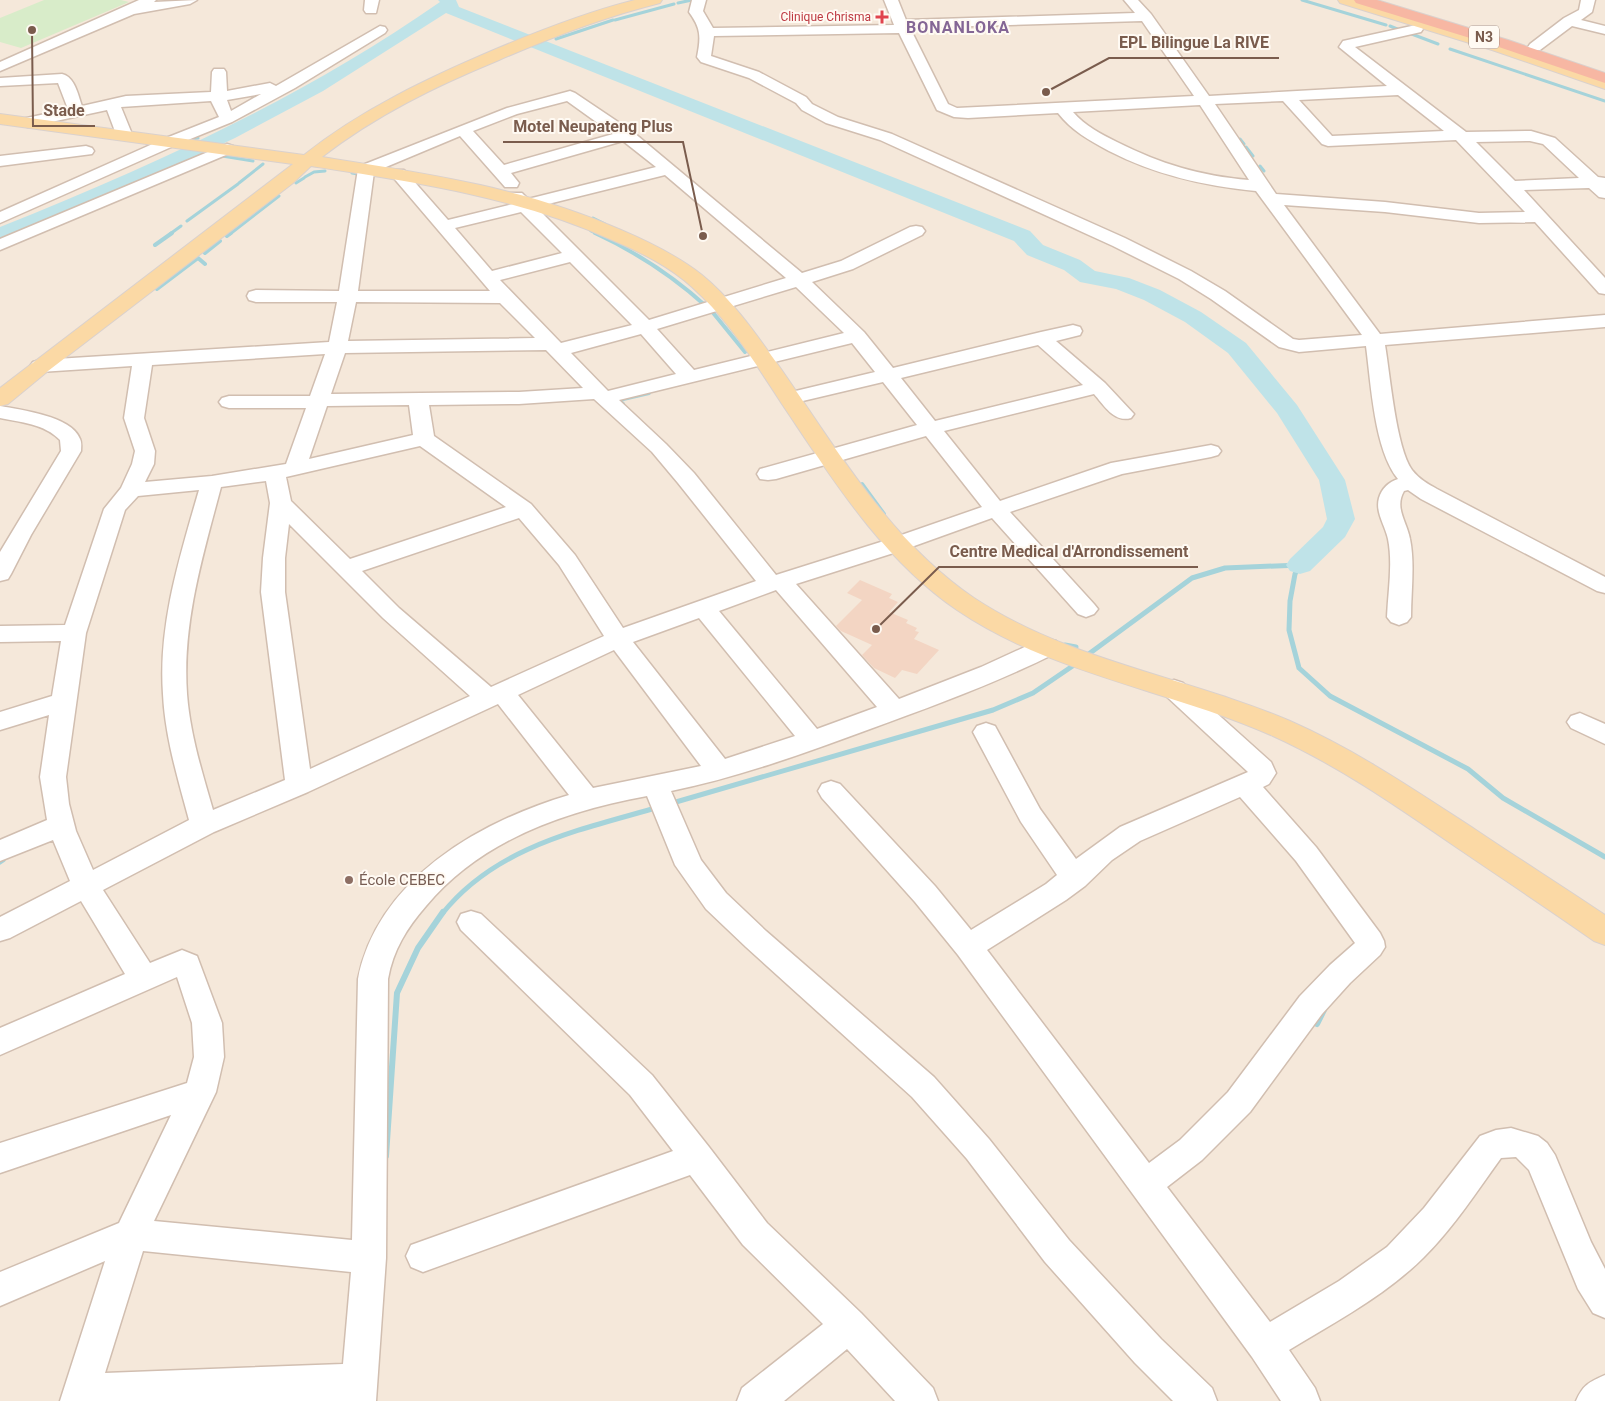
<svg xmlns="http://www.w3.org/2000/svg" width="1605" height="1401" font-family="Roboto,sans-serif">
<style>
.residential{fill:#f5e8da}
.green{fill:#d8ecc9}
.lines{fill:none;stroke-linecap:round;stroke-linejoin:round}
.stream-far3{stroke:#a5d3da;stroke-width:3}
.stream-far2{stroke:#a5d3da;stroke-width:4}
.stream-far1{stroke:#a5d3da;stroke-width:5}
.stream{stroke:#a5d3da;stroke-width:6}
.river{fill:#bfe3e8;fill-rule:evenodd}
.building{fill:#f3d5c3}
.minor-casing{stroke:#d1beb0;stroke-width:3}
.major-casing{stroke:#dad1cd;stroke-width:2}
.highway-casing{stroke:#dad1cd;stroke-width:2}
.minor{fill:#fff;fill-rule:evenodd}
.major{fill:#fbd9a5;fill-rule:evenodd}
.highway{fill:#f7b7a3;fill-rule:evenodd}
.health-dot{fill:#e0444e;stroke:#fffaf3;stroke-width:2}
.education-dot{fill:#8d6e63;stroke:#fffaf3;stroke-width:2}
.labels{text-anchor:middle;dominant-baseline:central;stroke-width:4;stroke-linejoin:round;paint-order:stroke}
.far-health-label{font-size:12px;fill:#be3a42;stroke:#fffaf3;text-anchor:end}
.shield{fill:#fffaf3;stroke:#a28b7f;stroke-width:1}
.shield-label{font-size:14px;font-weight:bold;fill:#7a5c4d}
.education-label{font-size:15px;fill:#785e54;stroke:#fffaf3;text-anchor:start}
.far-district-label{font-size:16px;font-weight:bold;letter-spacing:1px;fill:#846695;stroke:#fffaf3}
.leader{fill:none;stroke:#7a5c4d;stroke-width:2}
.callout-dot{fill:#7a5c4d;stroke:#fffaf3;stroke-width:2}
.callout-label{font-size:16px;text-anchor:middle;font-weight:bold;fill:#7a5c4d;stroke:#fffaf3;stroke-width:4;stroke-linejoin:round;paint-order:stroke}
</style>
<rect width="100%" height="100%" fill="#fdf6ec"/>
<path class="residential" d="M 0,0 L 1605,0 L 1605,1401 L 0,1401 Z"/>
<path class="green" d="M 44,0 L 121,0 L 129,2 L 21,48 L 0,42 L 0,18 Z"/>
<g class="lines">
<path class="stream-far3" d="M 1302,0 L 1386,25
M 678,3 L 692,0
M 615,20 L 674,4
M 1390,26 L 1402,31
M 1409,33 L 1438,44
M 556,39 L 613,20
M 1450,49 L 1605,101
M 1240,139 L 1244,144
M 186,140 L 198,138
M 1246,147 L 1253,156
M 216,155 L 253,161
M 1260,166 L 1264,171
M 352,173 L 363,175
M 305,177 L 314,172 L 325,171
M 239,183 L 263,164
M 296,183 L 304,178
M 593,218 L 605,224
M 187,221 L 238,184
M 591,231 L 597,234
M 170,234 L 181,226
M 230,234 L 279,196"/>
<path class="stream-far2" d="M 595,233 C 636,252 673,276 707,307
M 227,236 L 231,233
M 155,245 L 172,233
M 205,253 L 220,241
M 157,289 L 198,258 L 205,264
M 710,309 L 745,352
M 623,404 L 619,400 L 649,393
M 862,484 L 884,514"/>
<path class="stream-far1" d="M 1300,565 L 1295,574 L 1290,601 L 1289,630 L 1299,668 L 1330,696 L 1468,769 L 1503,798 L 1605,857
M 1065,645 L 1076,647
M 1086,656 L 1192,578 L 1225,568 L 1300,565
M 669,804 L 993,710 L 1033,693 L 1077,663
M 0,862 L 3,860
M 442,914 C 496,846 580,830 659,807"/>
<path class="stream" d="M 1317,1024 L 1324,1010
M 386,1156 L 397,993 L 418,948 L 443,912"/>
<path class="river" d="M 438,0 L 456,0 L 459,7 L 1030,231 L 1043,245 L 1080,260 L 1095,271 L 1129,278 L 1160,290 L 1201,312 L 1246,343 L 1297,405 L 1345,480 L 1355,519 L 1345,537 L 1310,571 L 1300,574 L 1290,571 L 1286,565 L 1290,559 L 1323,527 L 1327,519 L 1319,480 L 1277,413 L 1228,353 L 1185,322 L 1144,300 L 1116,289 L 1080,282 L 1064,270 L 1027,255 L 1014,241 L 446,13 L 323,91 L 235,138 L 100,201 L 0,242 L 0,227 C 153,166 304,97 440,2 Z"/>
</g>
<path class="building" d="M 860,580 L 892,594 L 889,598 L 898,602 L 889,612 L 908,620 L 906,623 L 917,628 L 915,631 L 919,632 L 914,639 L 939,650 L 917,674 L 902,670 L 895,678 L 874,668 L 862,655 L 872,645 L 841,631 L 836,626 L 862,600 L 847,593 Z"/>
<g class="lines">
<g class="minor-casing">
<path id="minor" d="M 139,0 L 156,0 L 154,2 L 197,0 L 190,4 L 134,14 L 0,71 L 0,62 Z
M 365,0 L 379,0 L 376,13 L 366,13 L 364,10 Z
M 692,0 L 706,0 L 703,11 L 713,28 L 894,25 L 884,0 L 898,0 L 906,20 L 1135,13 L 1124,0 L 1138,0 L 1151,14 L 1209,96 L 1387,86 L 1339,47 L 1343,41 L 1416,25 L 1421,26 L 1423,29 L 1421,32 L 1355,47 L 1466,132 L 1531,131 L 1555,138 L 1598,177 L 1605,178 L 1605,198 L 1599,197 L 1589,188 L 1524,190 L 1605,278 L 1605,294 L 1599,293 L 1535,222 L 1479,223 L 1385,212 L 1284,205 L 1380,334 L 1605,315 L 1605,327 L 1385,345 C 1390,374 1396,448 1412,470 C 1419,479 1428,484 1437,489 L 1605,577 L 1605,593 L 1597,591 L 1421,499 L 1408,490 L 1404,491 C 1394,508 1407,522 1410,539 C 1415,564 1411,592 1411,617 L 1407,622 L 1399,625 L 1391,622 L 1387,617 C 1388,592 1393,564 1388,539 C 1385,525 1375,512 1379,498 C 1382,488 1389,482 1398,479 C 1374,450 1371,383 1366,346 L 1299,352 L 1279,347 L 1211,299 L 1179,279 L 1113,246 L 880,140 L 826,123 L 802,110 L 796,103 L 749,78 L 701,62 L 697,57 C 701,37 701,28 689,12 ZM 1142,21 L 1194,96 L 957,108 L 948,104 L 910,28 ZM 899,33 L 937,110 L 954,117 L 968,118 L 1058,113 C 1072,131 1089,140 1109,151 C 1156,175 1204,186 1256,191 L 1362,335 L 1299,340 L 1293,339 L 1225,291 L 1191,271 L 1125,238 L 892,134 L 838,117 L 812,104 L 806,97 L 759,72 L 711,56 L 714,36 ZM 1398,95 L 1444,131 L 1332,136 L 1299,100 ZM 1283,101 L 1322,144 L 1328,146 L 1456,140 L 1525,212 L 1479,213 L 1385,202 L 1276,194 L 1215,104 ZM 1200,105 L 1249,180 C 1200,176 1161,164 1117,142 C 1101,134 1085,126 1073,112 ZM 1530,141 L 1543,144 L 1579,178 L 1515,181 L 1476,142 Z
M 1581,0 L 1595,0 L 1592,12 L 1581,20 L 1605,26 L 1605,34 L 1572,26 L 1540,50 L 1530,50 L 1528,47 L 1530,44 L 1564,18 L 1579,10 Z
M 380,26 L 385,27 L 387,30 L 385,33 L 295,88 L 232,122 L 178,144 L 0,223 L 0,212 L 166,138 L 219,117 L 211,101 L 121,107 L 132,134 L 130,137 L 118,137 L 116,134 L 107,110 L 28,127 L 22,125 L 20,122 L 22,119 L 68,109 L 58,83 L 0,86 L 0,78 L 62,74 C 75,77 78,95 82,106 L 126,96 L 211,92 L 212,72 L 214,69 L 224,69 L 226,72 L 227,91 L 270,83 L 276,86 ZM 261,94 L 231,111 L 227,100 Z
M 570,91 L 575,93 L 633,132 L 802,273 L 841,261 L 910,227 L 916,226 L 922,227 L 925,231 L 922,235 L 853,269 L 812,282 L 864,332 L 893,368 L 1041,332 L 1073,325 L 1080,327 L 1082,331 L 1080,335 L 1056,341 L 1105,383 L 1134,414 L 1131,418 C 1114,423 1104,405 1094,394 L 944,431 L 1000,501 L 1111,463 L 1211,445 L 1218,447 L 1221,451 L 1218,455 L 1211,457 L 1122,474 L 1010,512 L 1094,604 L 1098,609 L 1094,614 L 1086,617 L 1078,614 L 992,518 L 903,550 L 796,584 L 899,699 L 981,667 L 1038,641 L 1047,639 L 1056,641 L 1059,647 L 1056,653 C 996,683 933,706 870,729 C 805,753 739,777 671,791 L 701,860 L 726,893 L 766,931 L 934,1077 L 989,1139 L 1069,1240 L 1161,1339 L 1212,1388 L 1217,1401 L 1173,1401 L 1135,1363 L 1045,1262 L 967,1159 L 912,1097 L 746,947 L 706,909 L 675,865 L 647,796 C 565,811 481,840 426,906 C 407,928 393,950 388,979 L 386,1258 L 376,1401 L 60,1401 L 105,1261 L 0,1306 L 0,1272 L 119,1223 L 171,1115 L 0,1173 L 0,1143 L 187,1083 L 194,1057 L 192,1023 L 177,977 L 0,1055 L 0,1028 L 125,974 L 81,901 L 10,938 L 0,941 L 0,917 L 70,881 L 53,840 L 0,861 L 0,840 L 47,820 L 40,777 L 49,715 L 0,730 L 0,712 L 52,696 L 61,641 L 0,642 L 0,626 L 65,625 L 104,509 L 121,488 L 132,464 L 135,451 L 124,418 L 132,366 L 40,372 L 33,370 L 30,366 L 33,362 L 40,360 L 329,342 L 337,302 L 256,302 L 249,300 L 247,296 L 249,292 L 256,290 L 339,291 L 358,169 L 360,166 L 507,108 ZM 567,101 L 613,134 L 504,165 L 473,131 L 517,114 ZM 460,136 L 505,187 L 517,187 L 519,183 L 511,173 L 623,141 L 656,167 L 528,199 L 522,193 L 510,193 L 508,197 L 513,204 L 448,220 L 404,170 L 392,170 L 390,173 L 392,176 L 490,291 L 358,291 L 374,172 ZM 665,175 L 786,278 L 649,320 L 536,207 ZM 521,212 L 562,253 L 492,271 L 455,228 ZM 570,262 L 632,325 L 561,343 L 500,280 ZM 796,287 L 844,333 L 694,370 L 657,329 ZM 356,302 L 500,303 L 535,338 L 348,341 ZM 641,334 L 676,374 L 608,391 L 571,353 ZM 852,343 L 875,372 L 783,394 L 780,398 L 783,402 L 790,404 L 883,382 L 917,425 L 760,469 L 757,474 L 760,479 L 768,480 L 776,479 L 926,436 L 982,507 L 887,540 L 776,575 L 694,473 L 666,444 L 619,400 ZM 1038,345 L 1083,385 L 935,421 L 901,378 ZM 546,350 L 583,388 L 519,392 L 331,394 L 345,353 ZM 325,354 L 310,396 L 229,396 L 222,398 L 219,402 L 222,406 L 229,408 L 306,408 L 286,464 L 212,476 L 145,482 L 154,464 L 155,451 L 144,418 L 152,365 ZM 594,399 L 652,452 L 678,483 L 756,581 L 623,628 L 575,555 L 531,504 L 434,436 L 429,405 L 519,404 ZM 409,405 L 413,435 L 309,459 L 327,406 ZM 420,446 L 506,507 L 350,559 L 291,501 L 286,477 ZM 266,481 L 270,503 L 263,558 L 261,592 L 285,780 L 213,810 C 202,772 190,734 187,694 C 182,623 203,555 221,487 ZM 199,490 C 180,556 158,624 163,694 C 165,737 178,779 189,820 L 93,870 L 76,831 L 69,804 L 66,777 L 86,633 L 125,510 L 138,496 ZM 519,518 L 559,565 L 604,636 L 491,687 L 399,608 L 362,571 ZM 289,524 L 383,618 L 470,696 L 310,769 L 285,592 L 285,558 ZM 776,590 L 877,707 L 817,729 L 719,611 ZM 699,618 L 795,736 L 725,759 L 633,642 ZM 614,650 L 701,766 L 593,788 L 518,695 ZM 498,704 L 569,795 C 479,822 378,879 358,979 L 352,1240 L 154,1221 L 216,1092 L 224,1057 L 222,1023 L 197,956 L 182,950 L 150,963 L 103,890 L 214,832 L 308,792 ZM 143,1251 L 351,1272 L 343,1364 L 105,1373 Z
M 227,144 L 233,146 L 235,149 L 233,152 L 0,250 L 0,239 Z
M 86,146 L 92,148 L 94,151 L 92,154 L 0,166 L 0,156 Z
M 0,406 C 21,410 72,416 80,439 C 82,443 81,447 81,451 L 31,535 L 11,574 L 8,579 L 0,581 L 0,552 L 61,451 L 60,440 C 45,424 20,422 0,418 Z
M 1174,680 L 1183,683 L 1271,762 L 1276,773 L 1269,784 L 1263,787 L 1316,847 L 1380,933 L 1384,941 L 1385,947 L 1380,955 L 1350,983 L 1322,1014 L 1250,1112 L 1202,1160 L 1167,1187 L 1270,1322 L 1339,1281 L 1387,1247 L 1424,1208 L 1480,1136 L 1496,1130 L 1511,1128 L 1538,1136 L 1547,1143 L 1555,1155 L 1591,1242 L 1605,1269 L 1605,1318 L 1593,1313 L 1578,1289 L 1529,1170 L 1516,1157 L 1501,1158 C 1477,1191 1454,1227 1424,1257 C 1385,1296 1335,1322 1289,1350 L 1315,1388 L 1320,1401 L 1281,1401 L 1252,1357 L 958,955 L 915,902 L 822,798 L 818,791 L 822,784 L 831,781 L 840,784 L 935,886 L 971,930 L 1046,884 L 1057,875 L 1021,822 L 973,732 L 977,726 L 986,723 L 995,726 L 1040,809 L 1076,859 L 1120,827 L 1248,772 L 1165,695 L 1162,689 L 1165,683 ZM 1240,797 L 1296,861 L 1355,943 L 1330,965 L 1300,996 L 1228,1092 L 1180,1140 L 1149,1163 L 987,950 L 1066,900 L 1085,886 L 1112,860 L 1140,841 Z
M 1580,713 L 1605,724 L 1605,744 L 1571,728 L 1567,722 L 1571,716 Z
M 471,911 L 481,914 L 652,1075 L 709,1147 L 767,1223 L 861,1313 L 933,1388 L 938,1401 L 895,1401 L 847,1349 L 784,1401 L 737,1401 L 742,1388 L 823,1324 L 743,1245 L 690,1175 L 423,1272 L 411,1267 L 406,1256 L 411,1245 L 673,1151 L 630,1095 L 461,930 L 457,922 L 461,914 Z
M 1605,1375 L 1605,1401 L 1576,1401 C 1583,1385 1589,1382 1605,1375 Z"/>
</g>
<g class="major-casing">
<path id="major" d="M 635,0 L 662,0 L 660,3 C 604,17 552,37 499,60 C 436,86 376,115 322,157 C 424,173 527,188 621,230 C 649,242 678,256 702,275 C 733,300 758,337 781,369 C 838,451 890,541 974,598 C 1069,661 1187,677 1290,721 C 1356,750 1416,791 1476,830 C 1519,859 1562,886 1605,915 L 1605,945 L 1594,941 C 1547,908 1500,877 1453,845 C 1395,805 1337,765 1273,736 C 1170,690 1051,674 957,610 C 881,558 832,478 782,404 C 756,364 728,319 692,287 C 669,266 640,252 612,240 C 517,197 414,182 311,166 L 293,183 L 48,371 L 8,404 L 0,406 L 0,388 L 293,164 L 0,124 L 0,114 L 304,155 C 362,109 428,78 496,49 C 541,30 587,12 635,0 Z
M 1338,0 L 1361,0 L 1504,44 L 1605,79 L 1605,89 L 1492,50 L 1340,3 Z"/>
</g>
<g class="highway-casing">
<path id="highway" d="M 1354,0 L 1377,0 L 1508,40 L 1605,73 L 1605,83 L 1496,46 L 1356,3 Z"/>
</g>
<use href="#minor" class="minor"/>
<use href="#major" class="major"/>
<use href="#highway" class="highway"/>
</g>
<path class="health-dot" d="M879.5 9.5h5v5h5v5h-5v5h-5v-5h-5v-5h5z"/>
<circle class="education-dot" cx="349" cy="880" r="5"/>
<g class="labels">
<g class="far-health-label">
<text x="871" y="17">Clinique Chrisma</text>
</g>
<rect class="shield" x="1469" y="25.5" width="30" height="23" rx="4"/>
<g class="shield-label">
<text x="1484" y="37">N3</text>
</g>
<g class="education-label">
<text x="359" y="880">École CEBEC</text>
</g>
<g class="far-district-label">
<text x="958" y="27">BONANLOKA</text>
</g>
</g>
<path class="leader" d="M1046 92L1109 58H1279M32 30L33 126H95M703 236L683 142H503M876 629L939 567H1198"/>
<g class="callout-dot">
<circle cx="1046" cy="92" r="5"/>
<circle cx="32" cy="30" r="5"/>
<circle cx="703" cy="236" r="5"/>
<circle cx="876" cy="629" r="5"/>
</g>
<g class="callout-label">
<text x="1194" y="48">EPL Bilingue La RIVE</text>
<text x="64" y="116">Stade</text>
<text x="593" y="132">Motel Neupateng Plus</text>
<text x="1069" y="557">Centre Medical d'Arrondissement</text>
</g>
</svg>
